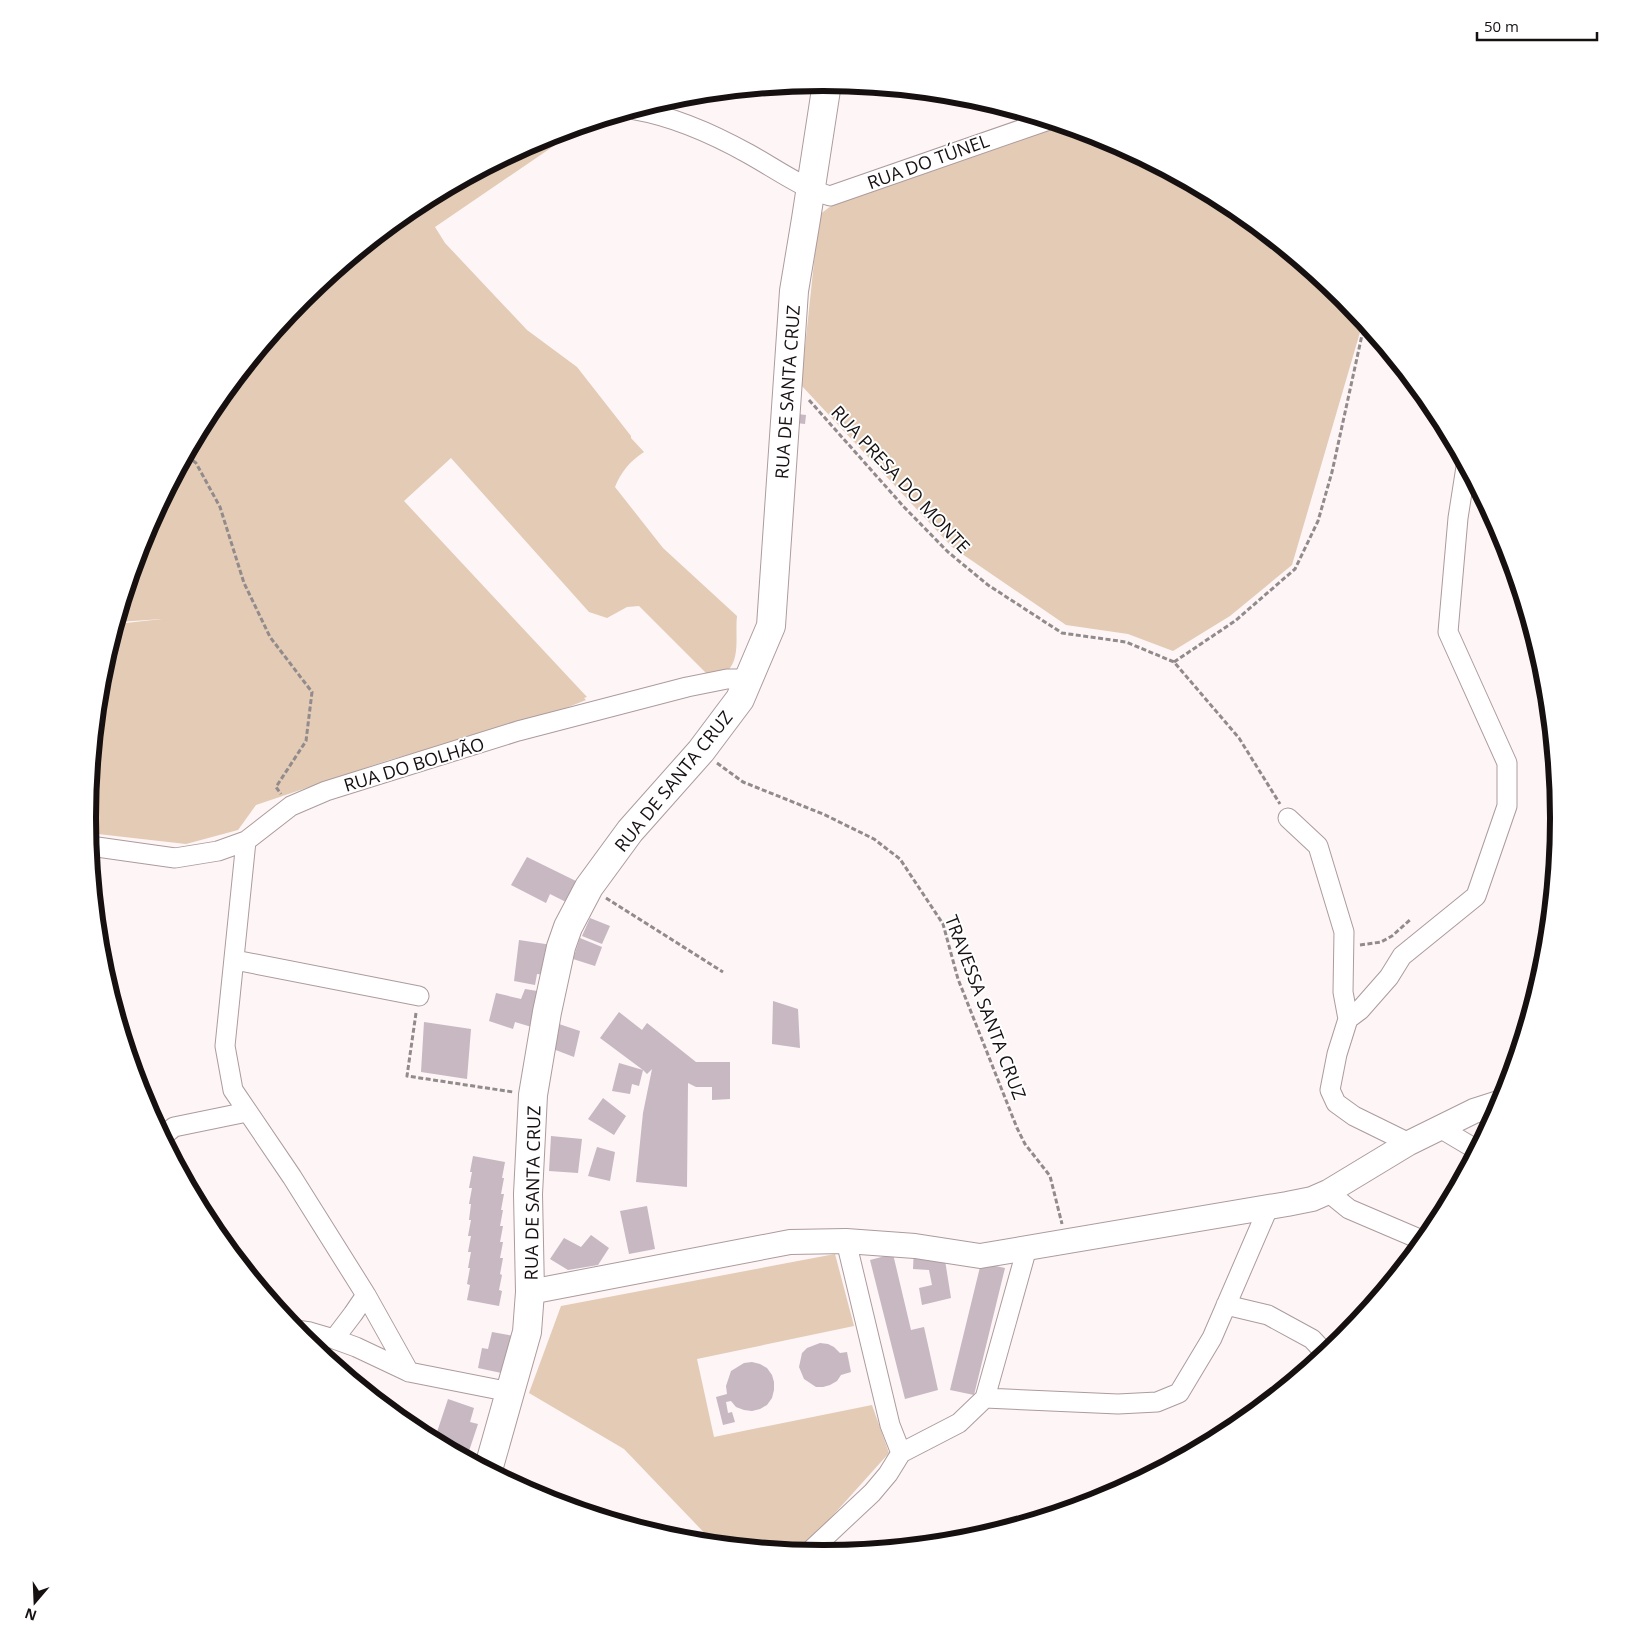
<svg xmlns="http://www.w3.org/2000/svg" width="1647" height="1637" font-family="'Open Sans',sans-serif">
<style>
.green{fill:#e3cbb5}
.building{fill:#c7b8c2}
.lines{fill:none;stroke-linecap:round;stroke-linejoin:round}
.minor-casing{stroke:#ad9b9d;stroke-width:21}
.tertiary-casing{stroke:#ad9b9d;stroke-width:26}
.secondary-casing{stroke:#ad9b9d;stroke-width:30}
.path{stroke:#928b8c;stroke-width:3;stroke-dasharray:5 2.5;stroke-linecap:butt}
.minor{stroke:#fff;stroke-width:19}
.tertiary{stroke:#fff;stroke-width:24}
.secondary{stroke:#fff;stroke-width:28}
.labels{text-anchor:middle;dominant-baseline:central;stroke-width:4;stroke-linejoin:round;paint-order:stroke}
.street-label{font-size:18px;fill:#161011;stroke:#fff}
.rim{fill:none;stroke:#161011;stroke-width:6}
</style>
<rect width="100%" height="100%" fill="#fdf5f6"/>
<path class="green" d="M 583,126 L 435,227 L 445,243 L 527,330 L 577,367 L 631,436 L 631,438 L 644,452 C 630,461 621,472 615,487 L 663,548 L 737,616 C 735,632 740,655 730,668 C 726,673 717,676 712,679 L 639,606 L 627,607 L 607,618 L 589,612 L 451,458 L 404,501 L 587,697 L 584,698 L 586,700 L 536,720 L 389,760 L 256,805 L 238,830 L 186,844 L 89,833 L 88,818 L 102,675 L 117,624 L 162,619 L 118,622 L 144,537 L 212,409 L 303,298 L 415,206 L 542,138 Z
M 1062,126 L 1105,139 L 1233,207 L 1344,298 L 1363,322 L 1292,565 L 1230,616 L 1173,651 L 1128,634 L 1066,625 L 952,547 L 801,385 L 819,215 L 839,200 Z
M 835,1254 L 854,1326 L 697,1359 L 714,1437 L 872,1405 L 889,1453 L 800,1552 L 715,1544 L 624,1449 L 529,1393 L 561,1306 Z"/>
<path class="building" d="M 797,414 L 806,415 L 805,424 L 796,423 Z
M 527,857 L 580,883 L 570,904 L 550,894 L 546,903 L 511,885 Z
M 590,918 L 610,926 L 602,944 L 582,936 Z
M 580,938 L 602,947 L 595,966 L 573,959 Z
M 519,940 L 552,945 L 547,975 L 537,974 L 535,985 L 514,981 Z
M 525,989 L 543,992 L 535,1028 L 515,1022 L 513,1029 L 489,1021 L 496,993 L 521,999 Z
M 773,1001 L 798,1009 L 800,1048 L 772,1044 Z
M 619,1012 L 642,1030 L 647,1023 L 696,1062 L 730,1062 L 730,1099 L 712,1100 L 712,1087 L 696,1087 L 688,1083 L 687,1187 L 636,1182 L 643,1113 L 652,1069 L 647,1074 L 643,1070 L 639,1086 L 632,1084 L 630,1094 L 612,1091 L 619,1063 L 643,1070 L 600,1038 Z
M 424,1022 L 471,1029 L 467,1079 L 421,1072 Z
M 559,1024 L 580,1031 L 574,1057 L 553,1049 Z
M 603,1098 L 626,1116 L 614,1135 L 588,1119 Z
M 551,1136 L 582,1139 L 578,1173 L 549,1171 Z
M 597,1147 L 615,1152 L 610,1181 L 588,1176 Z
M 473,1156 L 505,1162 L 502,1178 L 504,1178 L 501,1194 L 504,1194 L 501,1210 L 503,1210 L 500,1226 L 503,1226 L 500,1242 L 503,1242 L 500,1258 L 503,1258 L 500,1274 L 502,1275 L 499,1290 L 502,1291 L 499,1306 L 467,1300 L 470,1285 L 467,1284 L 470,1268 L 468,1268 L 471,1252 L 468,1252 L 471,1236 L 468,1236 L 471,1220 L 469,1220 L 471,1204 L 469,1204 L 472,1188 L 469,1188 L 472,1172 L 470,1172 Z
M 647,1206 L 655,1249 L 629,1254 L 620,1211 Z
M 591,1235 L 609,1248 L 598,1265 L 568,1270 L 550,1259 L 564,1238 L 581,1247 Z
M 914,1247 L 944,1254 L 951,1298 L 922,1305 L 919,1288 L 932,1285 L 929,1270 L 913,1269 Z
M 893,1254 L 911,1330 L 924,1327 L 938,1390 L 905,1399 L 870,1260 Z
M 981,1263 L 1005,1268 L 974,1395 L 950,1390 Z
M 492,1332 L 514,1336 L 506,1374 L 478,1368 L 482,1348 L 488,1349 Z
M 820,1343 L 828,1344 L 834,1347 L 840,1353 L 847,1352 L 851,1372 L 841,1375 L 837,1381 L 830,1385 L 823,1387 L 816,1387 L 804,1379 L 799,1367 L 802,1353 L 807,1348 Z
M 752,1362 L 760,1364 L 767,1368 L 772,1375 L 774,1382 L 774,1390 L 772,1398 L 767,1405 L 760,1409 L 752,1411 L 744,1410 L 736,1407 L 731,1401 L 726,1402 L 728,1413 L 732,1412 L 735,1422 L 723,1425 L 716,1397 L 727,1394 L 726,1386 L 731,1371 L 744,1363 Z
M 448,1399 L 474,1408 L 470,1422 L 478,1424 L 468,1454 L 446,1447 L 434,1441 Z"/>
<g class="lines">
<g class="minor-casing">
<path id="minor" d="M 635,110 C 676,117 713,134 749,154 C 776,169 800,187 830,196 L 1046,121
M 1288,818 L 1318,846 L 1344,932 L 1343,992 L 1348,1019 L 1337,1054 L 1330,1090 L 1336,1103 L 1354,1116 L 1409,1143
M 246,841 L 225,1046 L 233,1090 L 292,1177 L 366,1295 L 409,1372
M 90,846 L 175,858 L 218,851 L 246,841 L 291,806 L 326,791 L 518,731 L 687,687 L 727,679 L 737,679 L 747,683
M 235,960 L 419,996
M 1348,1019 L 1360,1010 L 1389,977 L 1402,956 L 1476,896 L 1507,806 L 1507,763 L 1448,632 L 1458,518 L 1466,467
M 1440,1128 L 1477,1150
M 163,1136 L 174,1127 L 247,1112
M 1328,1192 L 1349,1209 L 1424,1241
M 846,1241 L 890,1425 L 901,1453
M 1226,1305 L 1268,1315 L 1312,1339 L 1326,1354
M 296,1330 L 310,1332 L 334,1339 L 356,1347 L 409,1372 L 510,1392
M 334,1339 L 353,1314 L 366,1295
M 985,1398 L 1027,1248
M 808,1553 L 872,1493 L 888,1474 L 901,1453 L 959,1423 L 985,1398 L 1118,1404 L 1157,1402 L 1179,1393 L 1212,1338 L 1269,1206"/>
</g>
<g class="tertiary-casing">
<path id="tertiary" d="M 530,1292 L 790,1242 L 846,1241 L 915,1246 L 980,1256 L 1287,1204 L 1312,1199 L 1328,1192 L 1409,1143 L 1474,1111 L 1502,1102"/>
</g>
<g class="secondary-casing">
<path id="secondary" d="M 488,1470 L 527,1332 L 530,1292 L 528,1194 L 533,1095 L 547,1012 L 561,947 L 568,927 L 589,887 L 630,831 L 701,751 L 740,699 L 771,626 L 794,291 L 806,219 L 827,83"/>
</g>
<path class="path" d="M 809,400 L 904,507 L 948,552 L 988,585 L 1062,633 L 1126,642 L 1174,662 L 1239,738 L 1280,804
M 187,456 L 196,463 L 220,507 L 244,583 L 270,637 L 312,692 L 306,741 L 276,787 L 281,794
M 1174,662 L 1235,621 L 1295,569 L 1318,521 L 1332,472 L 1362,335 L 1369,329
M 717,763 L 743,782 L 823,814 L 874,839 L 900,859 L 943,924 L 958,979 L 1017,1128 L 1025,1144 L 1050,1176 L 1062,1224
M 606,898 L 723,972
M 1360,945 L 1381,942 L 1392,936 L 1411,919
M 416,1013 L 407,1076 L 513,1092"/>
<use href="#minor" class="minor"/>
<use href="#tertiary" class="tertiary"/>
<use href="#secondary" class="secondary"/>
</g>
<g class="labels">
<g class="street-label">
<text transform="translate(928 161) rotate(-20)">RUA DO TÚNEL</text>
<text transform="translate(787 392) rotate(-86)">RUA DE SANTA CRUZ</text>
<text transform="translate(901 479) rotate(47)">RUA PRESA DO MONTE</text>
<text transform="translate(414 764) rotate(-17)">RUA DO BOLHÃO</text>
<text transform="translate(673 781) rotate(-51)">RUA DE SANTA CRUZ</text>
<text transform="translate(986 1007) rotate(69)">TRAVESSA SANTA CRUZ</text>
<text transform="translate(532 1193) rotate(-89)">RUA DE SANTA CRUZ</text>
</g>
</g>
<path d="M0 0H1647V1637H0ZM96 818a727 727 0 1 1 1454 0a727 727 0 1 1-1454 0Z" fill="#fff" fill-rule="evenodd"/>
<path class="rim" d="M96 818a727 727 0 1 1 1454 0a727 727 0 1 1-1454 0Z"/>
<g transform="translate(35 1602) rotate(199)" stroke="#ffffff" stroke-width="4" paint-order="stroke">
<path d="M0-4L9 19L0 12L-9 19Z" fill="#161011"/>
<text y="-8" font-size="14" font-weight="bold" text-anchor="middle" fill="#161011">N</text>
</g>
<path d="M1477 32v8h120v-8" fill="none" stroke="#161011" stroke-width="2.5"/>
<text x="1484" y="32" font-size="15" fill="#161011" stroke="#ffffff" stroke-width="4" paint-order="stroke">50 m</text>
</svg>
